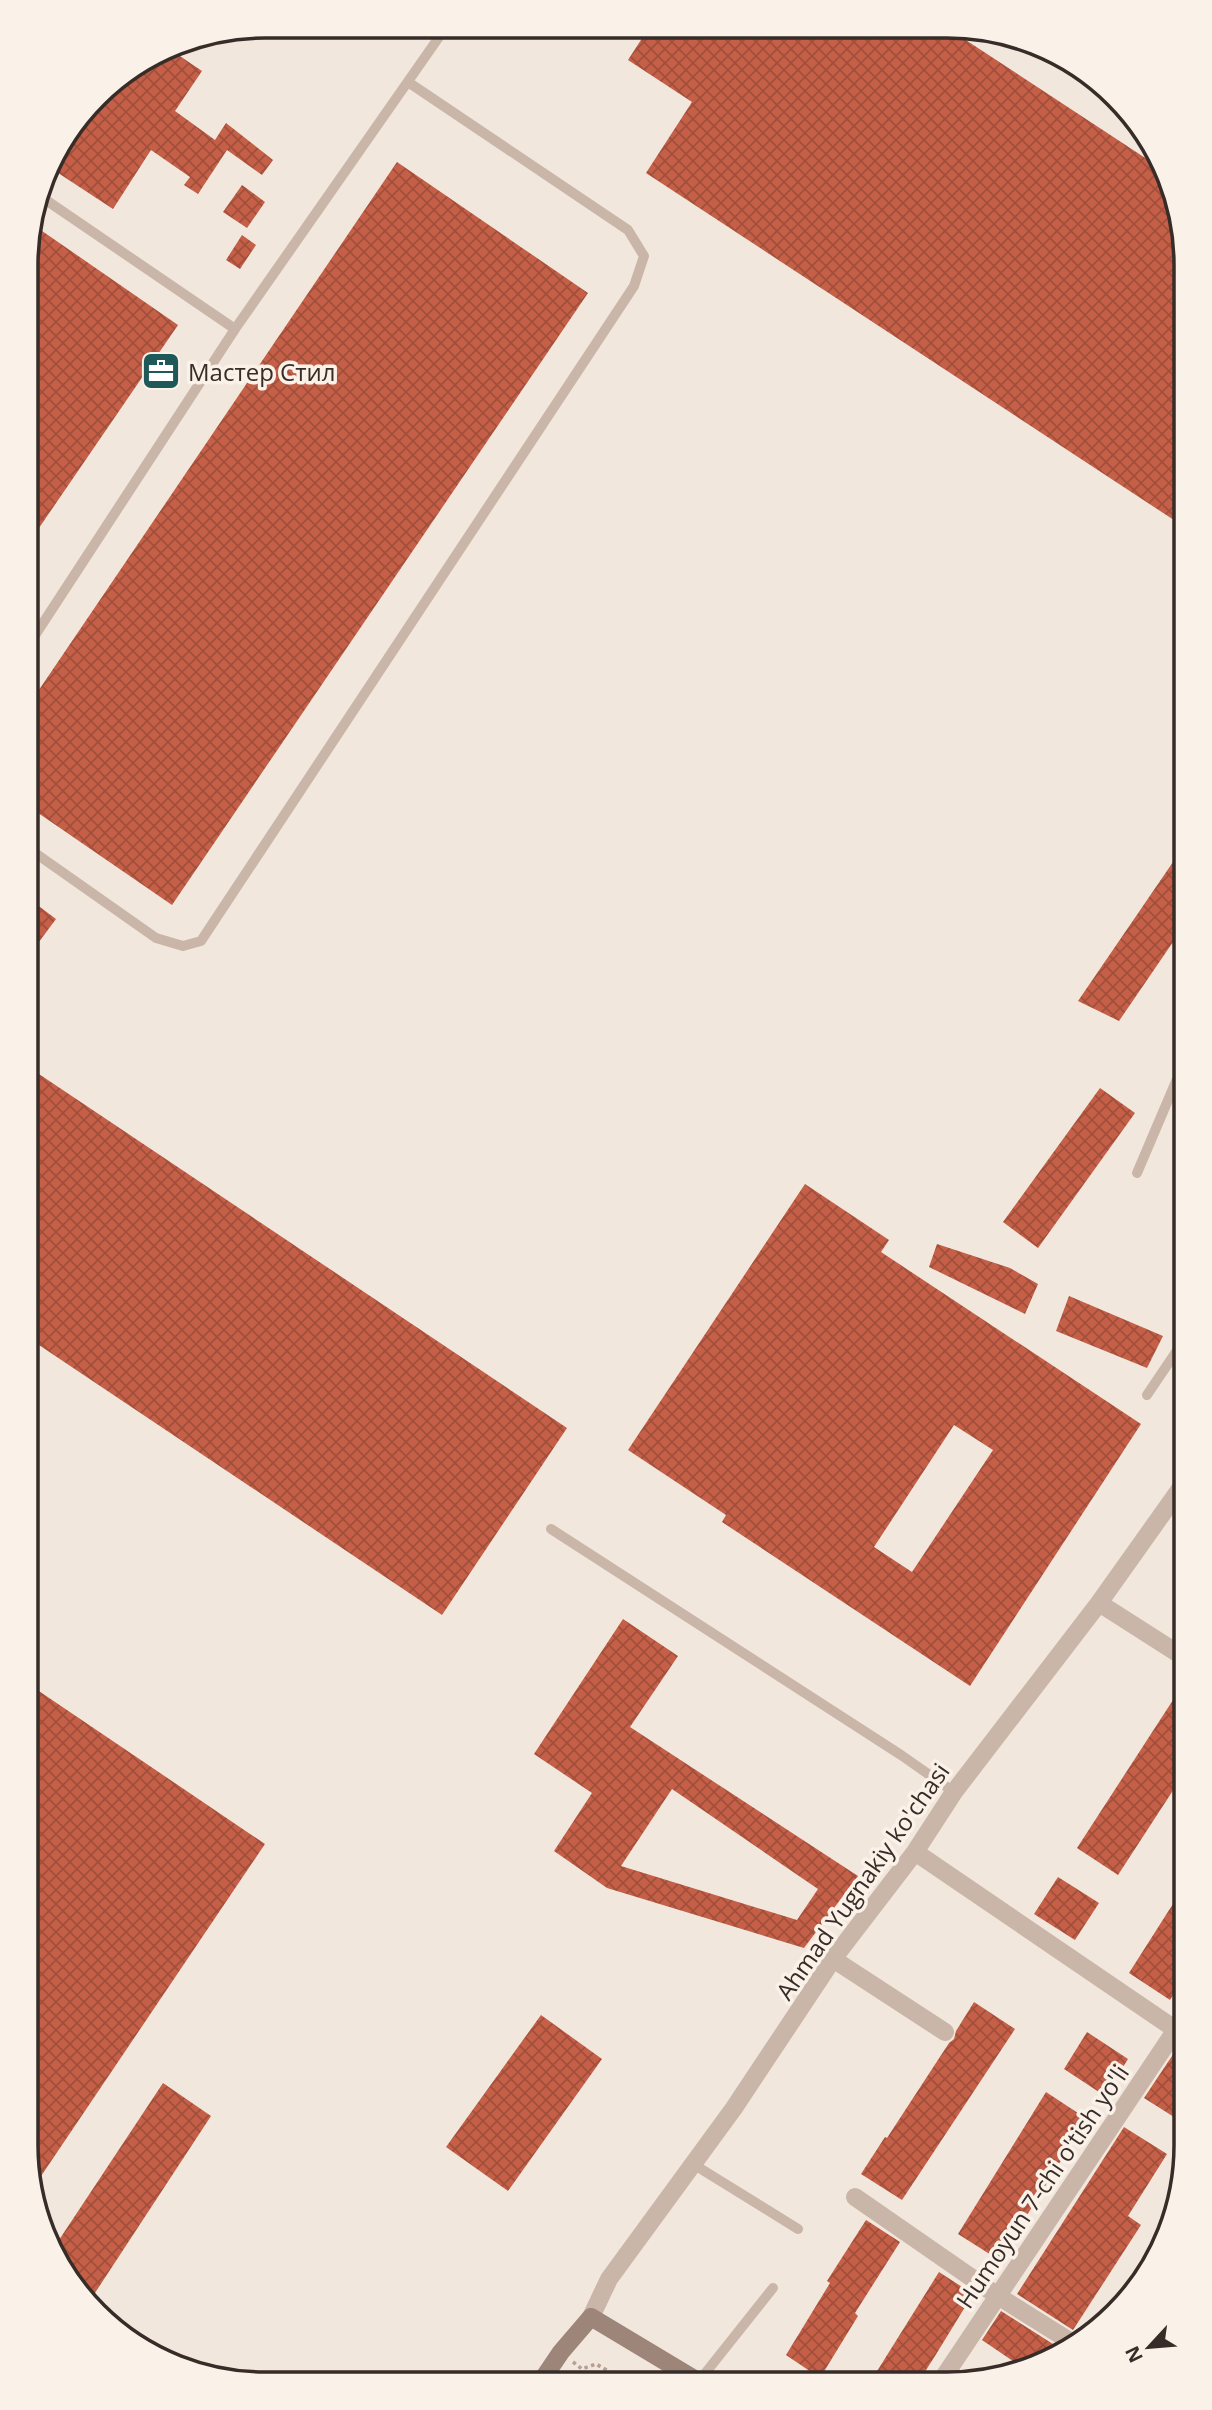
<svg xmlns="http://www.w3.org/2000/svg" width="1212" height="2410" font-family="'Open Sans',sans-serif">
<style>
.building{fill:url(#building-cross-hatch);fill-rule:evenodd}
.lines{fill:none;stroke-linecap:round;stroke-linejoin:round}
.path{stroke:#b6a093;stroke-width:3.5;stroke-dasharray:3.5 3.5;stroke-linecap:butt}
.lane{stroke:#cab6a8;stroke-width:10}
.street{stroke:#cab6a8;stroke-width:18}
.secondary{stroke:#9e857a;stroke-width:18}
.labels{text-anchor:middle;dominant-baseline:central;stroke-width:7;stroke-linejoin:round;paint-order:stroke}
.poi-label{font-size:24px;fill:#372c28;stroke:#faf1e9;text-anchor:start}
.street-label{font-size:24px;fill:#372c28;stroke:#faf1e9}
.rim{fill:none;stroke:#372c28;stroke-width:3.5}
</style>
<defs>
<pattern id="building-cross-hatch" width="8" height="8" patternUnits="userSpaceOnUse" patternTransform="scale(1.75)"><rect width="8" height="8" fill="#c55f47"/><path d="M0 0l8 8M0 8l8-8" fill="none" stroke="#a14f3b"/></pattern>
</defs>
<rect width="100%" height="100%" fill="#f2e7dd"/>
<path class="building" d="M 648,29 L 952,31 L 1159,167 L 1173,189 L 1186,265 L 1186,528 L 646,173 L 692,102 L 628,60 Z
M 168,48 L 202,71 L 175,111 L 215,140 L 226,123 L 273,160 L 262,175 L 227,150 L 198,194 L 184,185 L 190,177 L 151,150 L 113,209 L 49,167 L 51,159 L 107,86 Z
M 397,162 L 588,293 L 172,905 L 28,806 L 28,706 Z
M 242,185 L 265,202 L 247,228 L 223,212 Z
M 32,224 L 178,325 L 28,544 L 28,235 Z
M 242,235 L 256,245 L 240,269 L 226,260 Z
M 1186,843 L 1186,923 L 1119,1021 L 1078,1001 Z
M 28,898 L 56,919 L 27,958 L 28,909 Z
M 27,1066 L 567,1428 L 442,1615 L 27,1337 Z
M 1100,1088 L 1135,1113 L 1038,1248 L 1003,1222 Z
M 805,1184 L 889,1240 L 881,1252 L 1141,1424 L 970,1686 L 722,1522 L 726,1515 L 628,1450 ZM 954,1425 L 993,1450 L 912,1572 L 874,1547 Z
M 937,1244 L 1010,1268 L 1038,1284 L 1025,1314 L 929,1267 Z
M 1069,1296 L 1163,1336 L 1147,1368 L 1056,1331 Z
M 623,1619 L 678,1656 L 630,1727 L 858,1876 L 804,1948 L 607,1888 L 554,1851 L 592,1793 L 534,1754 ZM 672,1789 L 818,1889 L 797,1920 L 621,1866 Z
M 27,1683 L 265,1844 L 33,2188 L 26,2145 Z
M 1173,1700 L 1185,1708 L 1185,1772 L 1118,1875 L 1077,1848 Z
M 1058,1877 L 1099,1903 L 1075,1940 L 1034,1914 Z
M 1185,1885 L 1185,1975 L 1170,2000 L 1129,1973 Z
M 974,2002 L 1015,2029 L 902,2200 L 861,2174 L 885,2137 L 887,2138 L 949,2043 L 954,2039 L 956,2031 Z
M 541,2015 L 602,2059 L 508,2191 L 446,2147 Z
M 1087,2032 L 1128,2059 L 1105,2096 L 1064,2069 Z
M 1176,2050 L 1185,2056 L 1185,2124 L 1144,2098 Z
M 163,2083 L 211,2116 L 91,2299 L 55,2246 Z
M 1046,2092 L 1087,2119 L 999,2260 L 958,2234 Z
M 1124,2127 L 1167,2154 L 1128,2216 L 1141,2225 L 1073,2330 L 1017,2294 Z
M 866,2220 L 900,2242 L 855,2313 L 858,2316 L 820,2378 L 786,2355 L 830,2283 L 827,2281 Z
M 939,2272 L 973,2294 L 935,2356 L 917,2384 L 869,2384 Z
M 1001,2311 L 1064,2351 L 1026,2370 L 982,2340 Z"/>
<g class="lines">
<path class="path" d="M 573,2362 L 582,2369 L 596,2364 L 629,2383"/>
<path class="lane" d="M 40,196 L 235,329
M 28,646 L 235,329 L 446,27
M 28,848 L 156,938 L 183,946 L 201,941 L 634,286 L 644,256 L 628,230 L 408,82
M 1137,1173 L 1186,1058
M 1147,1395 L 1176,1352 L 1185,1346
M 551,1529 L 901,1755 L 954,1792
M 693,2164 L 798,2229
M 699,2381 L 773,2288"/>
<path class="street" d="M 1099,1603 L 1185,1658
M 915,1852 L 1185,2036
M 833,1959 L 945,2032
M 855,2197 L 998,2296 L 1076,2345
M 591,2317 L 609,2279 L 734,2108 L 833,1959 L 915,1852 L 954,1792 L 1099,1603 L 1185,1482
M 939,2384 L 1185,2016"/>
<path class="secondary" d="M 540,2383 L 561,2352 L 591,2317 L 701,2383"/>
</g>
<defs>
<g id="office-square" transform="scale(2.0125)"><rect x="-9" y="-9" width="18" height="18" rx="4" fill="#1e5859" stroke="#faf1e9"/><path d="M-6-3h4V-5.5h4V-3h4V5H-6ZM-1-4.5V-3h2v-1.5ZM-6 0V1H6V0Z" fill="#fff"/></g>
</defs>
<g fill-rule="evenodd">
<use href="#office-square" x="161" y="371"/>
</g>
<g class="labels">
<g class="poi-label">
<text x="188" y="371">Мастер Стил</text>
</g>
<g class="street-label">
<text transform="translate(862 1881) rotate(-55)">Ahmad Yugnakiy ko'chasi</text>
<text transform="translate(1042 2186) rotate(-56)">Humoyun 7-chi o'tish yo'li</text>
</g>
</g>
<path d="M0 0H1212V2410H0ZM265 38H947A227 227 0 0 1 1174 265V2145A227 227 0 0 1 947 2372H265A227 227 0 0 1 38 2145V265A227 227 0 0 1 265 38Z" fill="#faf1e9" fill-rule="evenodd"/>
<path class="rim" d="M265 38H947A227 227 0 0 1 1174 265V2145A227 227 0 0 1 947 2372H265A227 227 0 0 1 38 2145V265A227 227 0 0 1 265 38Z"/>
<g transform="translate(1149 2347) rotate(244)" stroke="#faf1e9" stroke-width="5" paint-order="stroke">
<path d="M0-5L12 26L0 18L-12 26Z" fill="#372c28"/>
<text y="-10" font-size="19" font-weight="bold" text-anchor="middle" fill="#372c28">N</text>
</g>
</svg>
